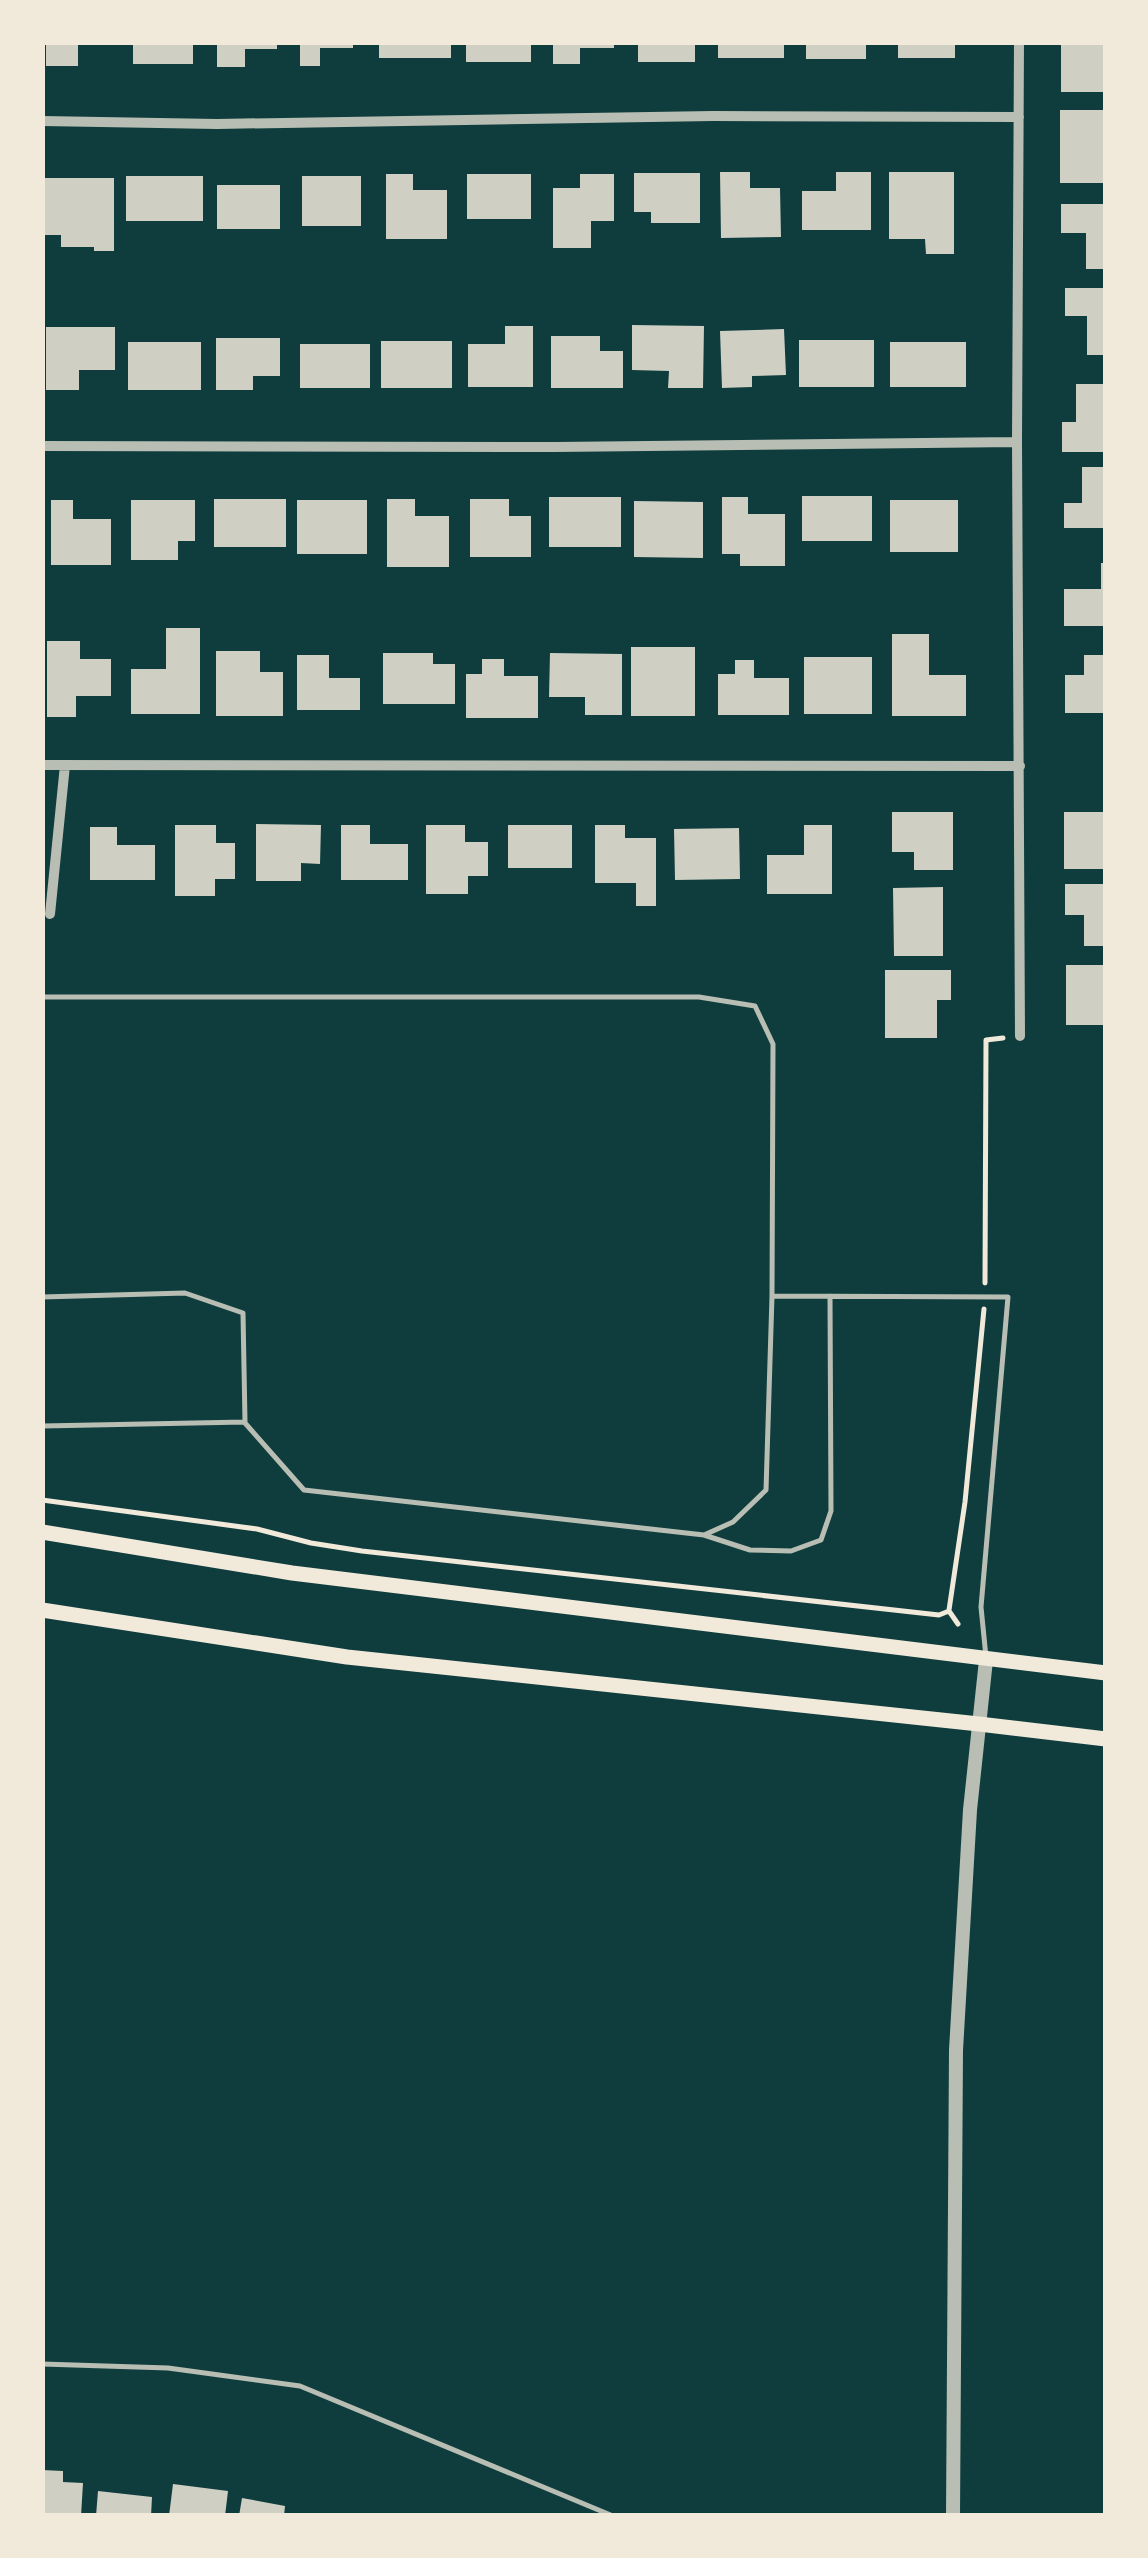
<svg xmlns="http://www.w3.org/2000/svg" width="1148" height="2558" font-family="Jost,sans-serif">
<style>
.building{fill:#cfcfc3}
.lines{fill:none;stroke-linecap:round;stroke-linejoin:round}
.path{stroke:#f1e9da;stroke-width:5}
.service{stroke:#b8beb3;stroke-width:5}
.minor{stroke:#b8beb3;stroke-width:10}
.tertiary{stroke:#b8beb3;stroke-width:14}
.secondary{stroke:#f1e9da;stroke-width:15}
</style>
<rect width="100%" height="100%" fill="#0f3d3e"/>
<path class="building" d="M 46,42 L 78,42 L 78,66 L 46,66 Z
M 133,42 L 193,42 L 193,64 L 133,64 Z
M 217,42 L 277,42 L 277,49 L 245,49 L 245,67 L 217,67 Z
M 300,42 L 353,42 L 353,48 L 320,48 L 320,66 L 300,66 Z
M 379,42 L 451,42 L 451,58 L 379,58 Z
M 466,42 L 531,42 L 531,62 L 466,62 Z
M 553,42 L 614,42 L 614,48 L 580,48 L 580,64 L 553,64 Z
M 638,42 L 695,42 L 695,62 L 638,62 Z
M 718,42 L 784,42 L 784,58 L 718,58 Z
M 806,42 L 866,42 L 866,59 L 806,59 Z
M 898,42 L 955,42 L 955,58 L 898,58 Z
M 1061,42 L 1106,42 L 1106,92 L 1061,92 Z
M 1060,110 L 1106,110 L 1106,183 L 1060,183 Z
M 720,172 L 750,172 L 750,188 L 780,188 L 781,237 L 721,238 Z
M 836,172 L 871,172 L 871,230 L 802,230 L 802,191 L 836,191 Z
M 889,172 L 954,172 L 954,254 L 926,254 L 925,239 L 889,239 Z
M 634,173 L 700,173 L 700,223 L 651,223 L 651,212 L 634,212 Z
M 386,174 L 413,174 L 413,190 L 447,190 L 447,239 L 386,239 Z
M 467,174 L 531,174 L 531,219 L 467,219 Z
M 580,174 L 614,174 L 614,221 L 591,221 L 591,248 L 553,248 L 553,188 L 580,188 Z
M 126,176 L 203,176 L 203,221 L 126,221 Z
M 302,176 L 361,176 L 361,226 L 302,226 Z
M 43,178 L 114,178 L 114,251 L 94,251 L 94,247 L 61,247 L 61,235 L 43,235 Z
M 217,185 L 280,185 L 280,229 L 217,229 Z
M 1061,204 L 1106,204 L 1106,269 L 1086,269 L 1086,233 L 1061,233 Z
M 1065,288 L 1106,288 L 1106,355 L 1087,355 L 1087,316 L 1065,316 Z
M 632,325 L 704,326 L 703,388 L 668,388 L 669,371 L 632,370 Z
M 505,326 L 533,326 L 533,387 L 468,387 L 468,344 L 505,344 Z
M 46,327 L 115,327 L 115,370 L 79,370 L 79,390 L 46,390 Z
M 784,329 L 786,375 L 752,376 L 752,387 L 722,388 L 720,331 Z
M 551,336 L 600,336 L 600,351 L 623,351 L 623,388 L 551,388 Z
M 216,338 L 280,338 L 280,376 L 253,376 L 253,390 L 216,390 Z
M 799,340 L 874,340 L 874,387 L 799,387 Z
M 381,341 L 452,341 L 452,388 L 381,388 Z
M 128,342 L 201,342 L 201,390 L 128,390 Z
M 890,342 L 966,342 L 966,387 L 890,387 Z
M 300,344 L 370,344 L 370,388 L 300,388 Z
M 1076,384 L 1106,384 L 1106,452 L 1062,452 L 1062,422 L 1076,422 Z
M 1082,467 L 1106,467 L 1106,528 L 1064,528 L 1064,503 L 1082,503 Z
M 802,496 L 872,496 L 872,541 L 802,541 Z
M 549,497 L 621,497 L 621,547 L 549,547 Z
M 722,497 L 748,497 L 748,514 L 785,514 L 785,566 L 740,566 L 740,554 L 722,554 Z
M 214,499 L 286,499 L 286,547 L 214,547 Z
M 387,499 L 415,499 L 415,516 L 449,516 L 449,567 L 387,567 Z
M 470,499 L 509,499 L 509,516 L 531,516 L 531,557 L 470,557 Z
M 51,500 L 73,500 L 73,519 L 111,519 L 111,565 L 51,565 Z
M 131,500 L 195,500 L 195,541 L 178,541 L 178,560 L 131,560 Z
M 297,500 L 367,500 L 367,554 L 297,554 Z
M 890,500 L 958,500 L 958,552 L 890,552 Z
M 634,501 L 703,502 L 703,558 L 634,557 Z
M 1101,563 L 1106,563 L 1106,626 L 1064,626 L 1064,589 L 1101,589 Z
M 166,628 L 200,628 L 200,714 L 131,714 L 131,669 L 166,669 Z
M 892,634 L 929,634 L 929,675 L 966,675 L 966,716 L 892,716 Z
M 47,641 L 80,641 L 80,659 L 111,659 L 111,696 L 76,696 L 76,717 L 47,717 Z
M 631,647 L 695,647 L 695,716 L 631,716 Z
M 216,651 L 260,651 L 260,672 L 283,672 L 283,716 L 216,716 Z
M 383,653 L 433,653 L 433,664 L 455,664 L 455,704 L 383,704 Z
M 550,653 L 622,654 L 622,715 L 585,715 L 585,697 L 549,697 Z
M 297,655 L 329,655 L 329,678 L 360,678 L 360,710 L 297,710 Z
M 1084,655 L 1106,655 L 1106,713 L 1065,713 L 1065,675 L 1084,675 Z
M 804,657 L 872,657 L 872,714 L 804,714 Z
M 482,659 L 504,659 L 504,676 L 538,676 L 538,718 L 466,718 L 466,674 L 482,674 Z
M 735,660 L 754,660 L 754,678 L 789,678 L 789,715 L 718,715 L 718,674 L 735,674 Z
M 892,812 L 953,812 L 953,870 L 914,870 L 914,852 L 892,852 Z
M 1064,812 L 1106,812 L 1103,869 L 1064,869 Z
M 256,824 L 321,825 L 320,864 L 301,863 L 301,881 L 256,881 Z
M 175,825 L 216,825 L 216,843 L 235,843 L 235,879 L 215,879 L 215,896 L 175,896 Z
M 341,825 L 370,825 L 370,844 L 408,844 L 408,880 L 341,880 Z
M 426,825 L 465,825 L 465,842 L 488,842 L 488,876 L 468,876 L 468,894 L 426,894 Z
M 508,825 L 572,825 L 572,868 L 508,868 Z
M 595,825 L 625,825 L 625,838 L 656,838 L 656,906 L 636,906 L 636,883 L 595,883 Z
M 804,825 L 832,825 L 832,894 L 767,894 L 767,855 L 804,855 Z
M 90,827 L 117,827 L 117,845 L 155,845 L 155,880 L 90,880 Z
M 739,828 L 740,879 L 675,880 L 674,829 Z
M 1065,884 L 1106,884 L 1106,946 L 1084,946 L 1084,915 L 1065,915 Z
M 943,887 L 943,956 L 894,956 L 893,888 Z
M 1066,965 L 1106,965 L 1106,1025 L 1066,1025 Z
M 885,970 L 951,970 L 951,1000 L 937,1000 L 937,1038 L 885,1038 Z
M 42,2470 L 63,2471 L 63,2482 L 83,2483 L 81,2516 L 42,2516 Z
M 173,2484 L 228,2491 L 225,2516 L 169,2516 Z
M 98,2491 L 152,2497 L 151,2516 L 96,2516 Z
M 242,2498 L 285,2506 L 284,2516 L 239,2516 Z"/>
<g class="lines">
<path class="path" d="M 985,1283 L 986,1040 L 1003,1038
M 42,1500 L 257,1529 L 311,1543 L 362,1551 L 939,1615 L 949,1611 L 958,1624
M 949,1610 L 965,1502 L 984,1309"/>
<path class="service" d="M 42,997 L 699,997 L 755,1006 L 773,1044 L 772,1296 L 1008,1297 L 981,1607 L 986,1657
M 772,1296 L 766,1490 L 733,1522 L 704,1535 L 750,1550 L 791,1551 L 821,1540 L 831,1511 L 830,1296
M 42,1297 L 185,1293 L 243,1313 L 245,1422 L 42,1426
M 245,1423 L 304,1490 L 704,1535
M 42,2364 L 168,2368 L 300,2386 L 613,2516"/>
<path class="minor" d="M 1019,42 L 1017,442 L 1020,1036
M 42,121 L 217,124 L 713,116 L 1019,117
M 42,446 L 555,447 L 1017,442
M 42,765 L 1020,766
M 50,914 L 65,765"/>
<path class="tertiary" d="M 953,2516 L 956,2050 L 970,1810 L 986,1660"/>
<path class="secondary" d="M 42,1532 L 292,1573 L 1106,1673
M 42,1610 L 347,1657 L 979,1724 L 1106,1739"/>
</g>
<rect width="1148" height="2558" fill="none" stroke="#f1e9da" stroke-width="90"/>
</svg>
